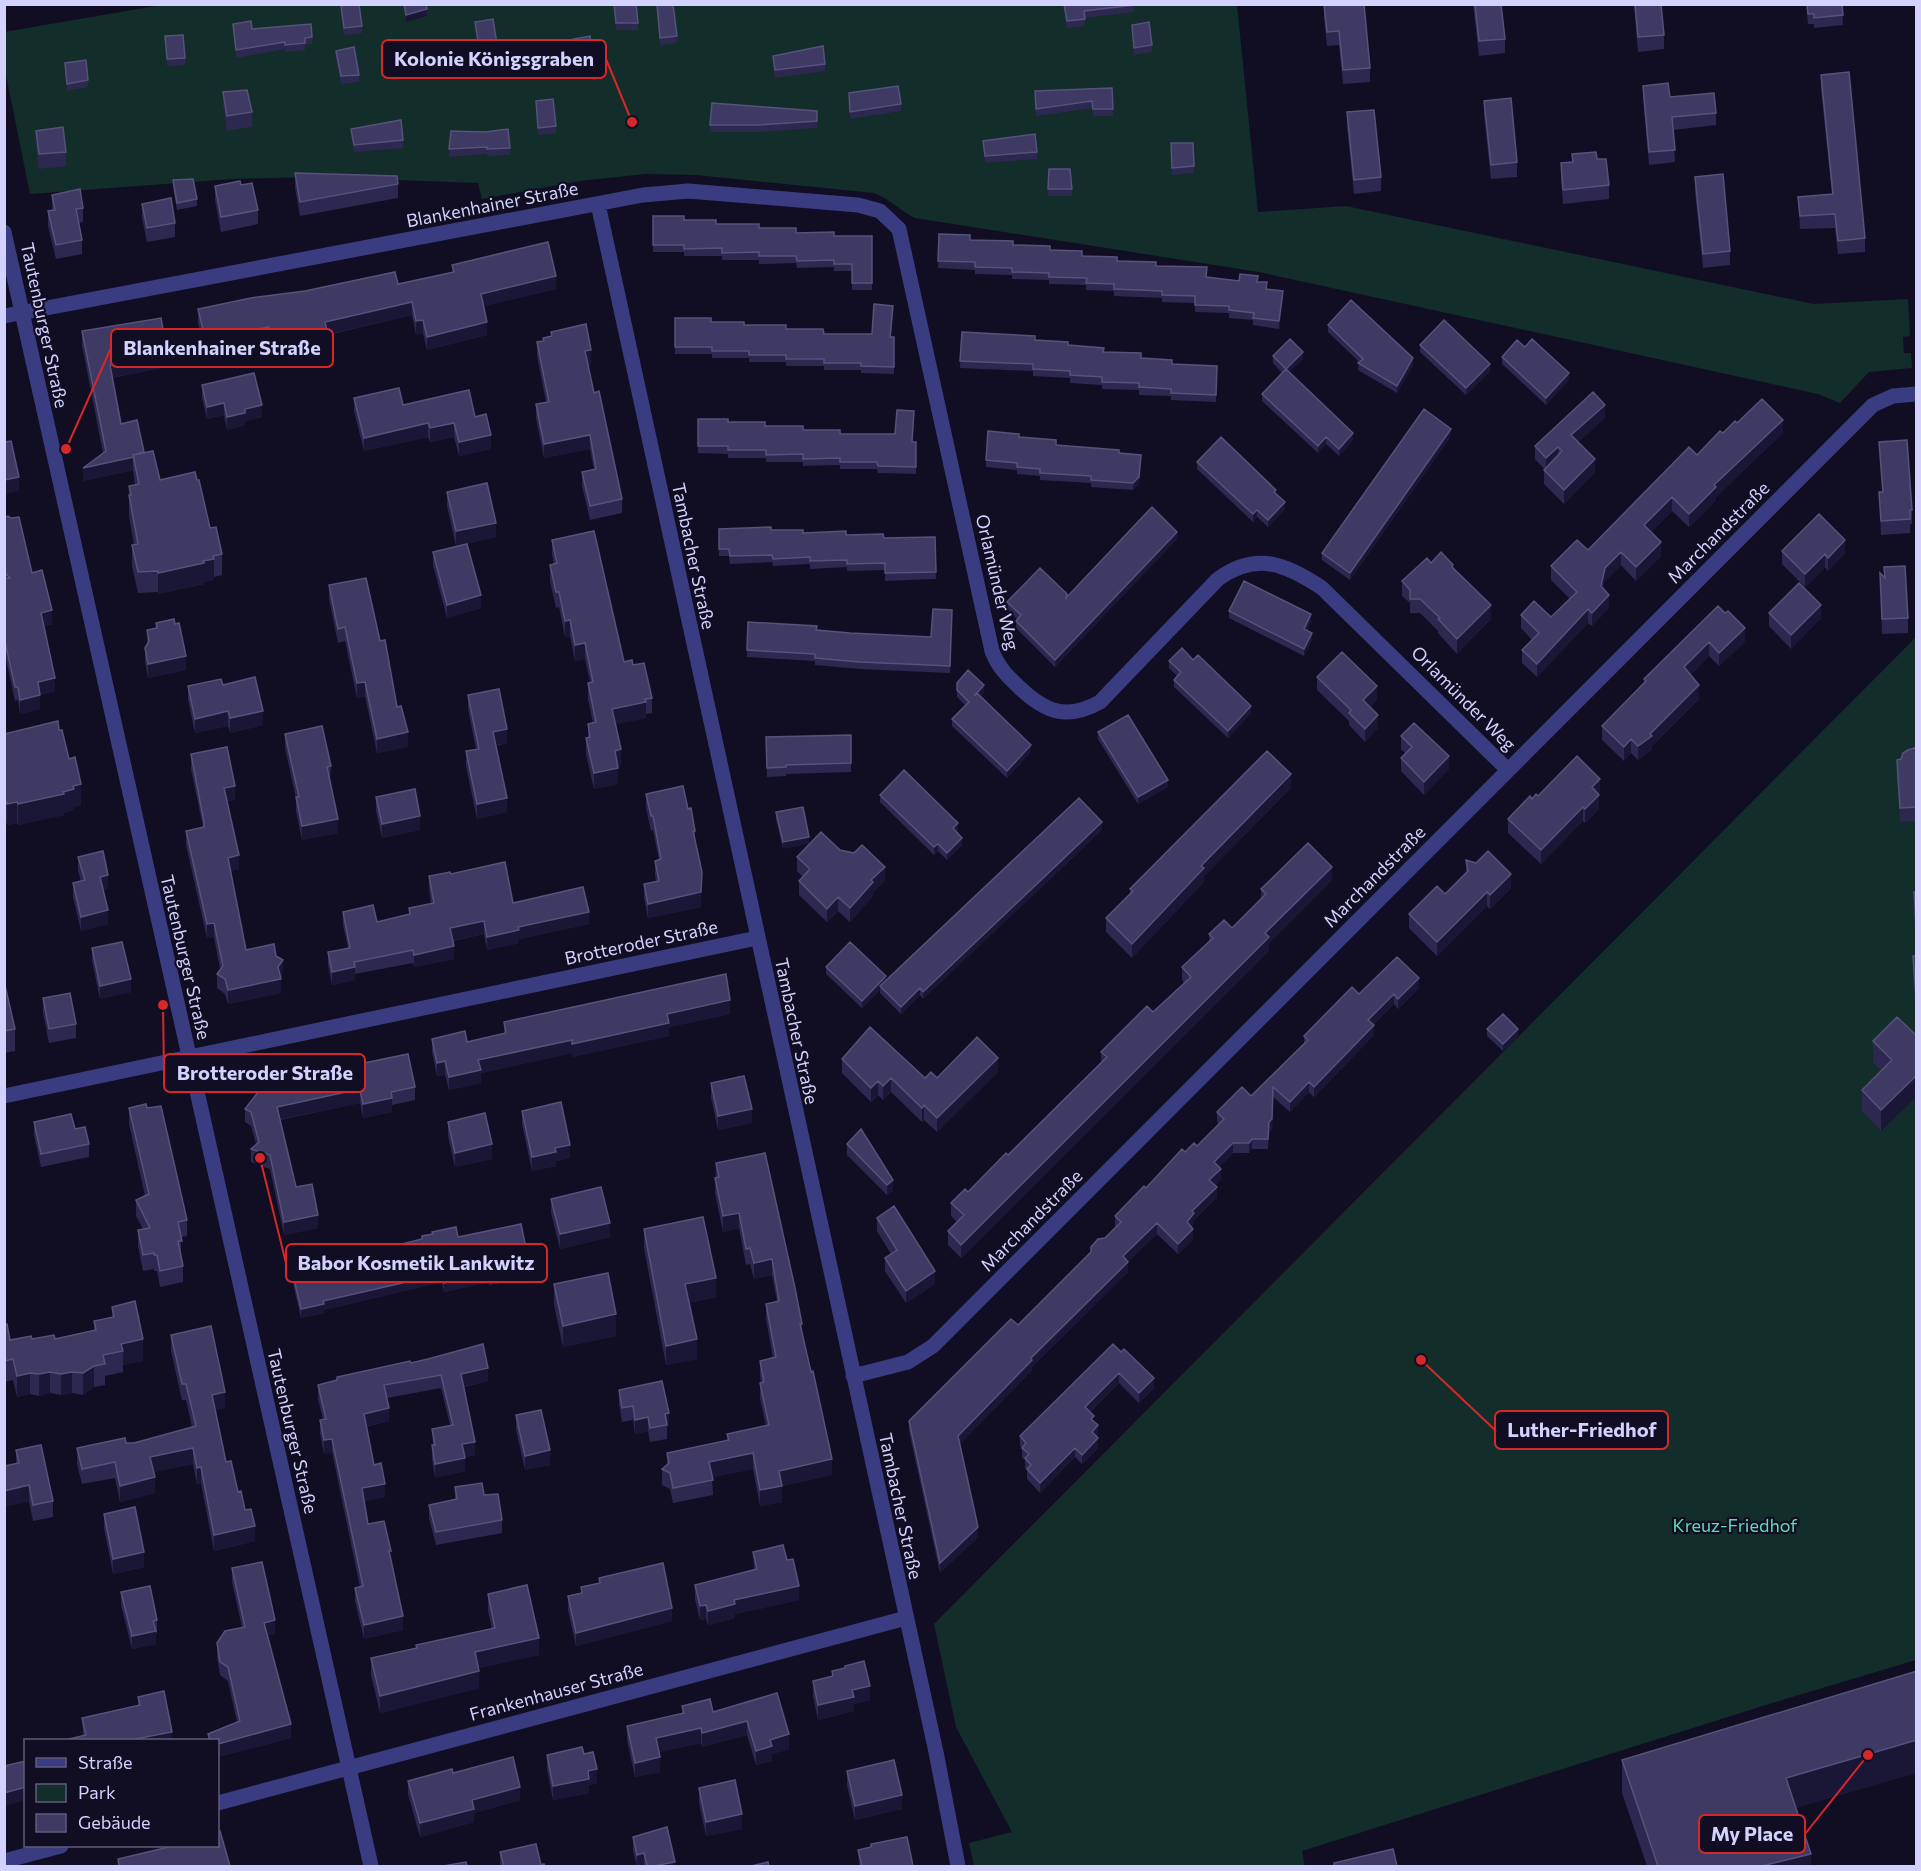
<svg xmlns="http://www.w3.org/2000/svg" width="1921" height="1871" font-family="Commissioner,sans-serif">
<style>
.green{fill:#122d2a}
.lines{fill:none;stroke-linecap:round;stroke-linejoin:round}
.minor{stroke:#3a3c81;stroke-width:15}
.tertiary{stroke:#3a3c81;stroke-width:15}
.wall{fill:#2d2850}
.shaded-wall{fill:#1a1636}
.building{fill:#3e3a63;stroke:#56527b;stroke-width:1.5}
.labels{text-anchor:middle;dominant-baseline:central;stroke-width:4.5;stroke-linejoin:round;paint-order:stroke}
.street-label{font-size:18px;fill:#d3d1fe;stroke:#110e23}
.park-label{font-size:18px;fill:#5fdcb5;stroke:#110e23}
.leader{fill:none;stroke:#d62828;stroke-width:2}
.callout-dot{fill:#d62828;stroke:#110e23;stroke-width:2}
.callout{fill:#110e23;stroke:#d62828;stroke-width:2}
.callout-label{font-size:20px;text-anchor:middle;font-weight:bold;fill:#d3d1fe}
</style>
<rect width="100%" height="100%" fill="#110e23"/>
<path class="green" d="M 167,4 L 1237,5 L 1258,212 L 1346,206 L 1814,304 L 1908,299 L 1910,336 L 1903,337 L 1904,353 L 1911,353 L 1912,368 L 1869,372 L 1840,403 L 1818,394 L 1259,272 L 915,218 C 899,210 892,200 874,193 L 696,175 L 645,174 L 580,181 L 482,199 L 478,183 L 316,177 L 232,179 L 30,194 L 5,70 L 4,32 Z
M 1916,637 L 1916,1660 L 1769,1704 L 1302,1851 L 1305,1866 L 974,1866 L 969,1843 L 1012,1832 L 956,1727 L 934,1624 Z"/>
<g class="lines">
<path class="minor" d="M 598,204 L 936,1752 L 958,1866
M 4,316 L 643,195 L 688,191 L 858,205 L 880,211 L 899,229 L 992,651 C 998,667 1008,677 1020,688 C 1046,713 1068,720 1100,702 L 1218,579 C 1256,551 1286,564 1322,588 L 1508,770
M 4,1096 L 757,938
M 853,1376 L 908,1362 L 933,1346 L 1873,405 L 1893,396 L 1916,394
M 218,1803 L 906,1618
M 4,1861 L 61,1846"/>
<path class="tertiary" d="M 4,232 L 371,1866"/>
</g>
<path class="wall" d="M 614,4 L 638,23 L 638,30 L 616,30 Z
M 656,4 L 673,4 L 677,43 L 660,45 Z
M 1063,4 L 1134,4 L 1134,12 L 1085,18 L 1085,26 L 1067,28 Z
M 1324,4 L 1370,68 L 1370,82 L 1343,84 L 1339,45 L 1327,46 L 1324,18 Z
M 1473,4 L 1501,4 L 1505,39 L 1505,53 L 1479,56 Z
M 1634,4 L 1661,4 L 1664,35 L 1664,49 L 1638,52 Z
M 1806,4 L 1842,4 L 1843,25 L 1814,28 L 1814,24 L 1808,24 Z
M 341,6 L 362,26 L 362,33 L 344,35 L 341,13 Z
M 475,22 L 497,44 L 497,51 L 479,54 L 475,29 Z
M 233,24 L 252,29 L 312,37 L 312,44 L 305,45 L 305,50 L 285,52 L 285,49 L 236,58 Z
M 1132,25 L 1152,45 L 1152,52 L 1134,55 Z
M 165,36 L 185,58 L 185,65 L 167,66 Z
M 573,39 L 593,57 L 593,64 L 575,66 Z
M 336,51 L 359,75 L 359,82 L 341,84 L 336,58 Z
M 773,56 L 825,64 L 825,71 L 775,78 L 773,63 Z
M 65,63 L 88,80 L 88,87 L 67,91 Z
M 1821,75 L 1865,238 L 1865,252 L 1838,254 L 1835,228 L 1800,229 L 1798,197 L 1832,194 L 1821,89 Z
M 1643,86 L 1670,97 L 1716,113 L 1716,125 L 1673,130 L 1675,162 L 1649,165 L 1643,98 Z
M 1112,88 L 1113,116 L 1093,116 L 1092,108 L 1036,116 L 1035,91 Z
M 223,92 L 252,112 L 252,127 L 227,131 L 223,106 Z
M 849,93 L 901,104 L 901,111 L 850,119 Z
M 536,101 L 556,126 L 556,133 L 538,135 Z
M 1484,101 L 1517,162 L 1517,177 L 1491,179 L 1484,115 Z
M 817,111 L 817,128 L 759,132 L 710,132 L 710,125 Z
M 1347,112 L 1381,177 L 1381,191 L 1354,194 L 1347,126 Z
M 351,129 L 403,140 L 403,148 L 354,152 L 351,136 Z
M 36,131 L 66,152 L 66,166 L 39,169 L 36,145 Z
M 451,131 L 510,148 L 510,155 L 487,156 L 487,154 L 449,157 Z
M 983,141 L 1037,152 L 1037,159 L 985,163 Z
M 1171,143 L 1194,166 L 1194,173 L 1172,175 Z
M 1572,154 L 1597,159 L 1609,185 L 1609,199 L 1563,204 L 1561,177 L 1561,163 L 1572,162 Z
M 1049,169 L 1072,189 L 1072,196 L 1048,196 Z
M 295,173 L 398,184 L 398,198 L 300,216 L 295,188 Z
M 1695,177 L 1730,251 L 1730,265 L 1703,268 L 1695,191 Z
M 173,180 L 197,199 L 197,206 L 177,210 L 173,187 Z
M 241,185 L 258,210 L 258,224 L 221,232 L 215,200 L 215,186 Z
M 52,195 L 83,208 L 83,222 L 79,223 L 82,240 L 82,254 L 56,259 L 48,226 L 48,211 L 52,210 Z
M 142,204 L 175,223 L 175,237 L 147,242 L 142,218 Z
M 653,216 L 796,233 L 834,236 L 872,236 L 872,290 L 852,290 L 852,271 L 834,271 L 834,267 L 797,268 L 796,263 L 759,264 L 759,260 L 722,260 L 722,256 L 684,256 L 684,252 L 653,252 Z
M 939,234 L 970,240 L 1013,245 L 1156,266 L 1207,277 L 1239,281 L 1258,282 L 1267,289 L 1283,298 L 1279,329 L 1253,325 L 1253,320 L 1229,318 L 1229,313 L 1195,312 L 1195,303 L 1162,302 L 1162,298 L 1114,296 L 1114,291 L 1086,290 L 1086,285 L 1049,284 L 1049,280 L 1012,279 L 1012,275 L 975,274 L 975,270 L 938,268 Z
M 452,265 L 556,289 L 484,306 L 487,335 L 427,350 L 423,333 L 416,335 L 412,315 L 328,335 L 328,348 L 272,358 L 269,340 L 227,348 L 226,343 L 204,348 L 198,323 L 198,309 L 398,284 L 452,272 Z
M 893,313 L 891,337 L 894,337 L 894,374 L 861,373 L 861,370 L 824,370 L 824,366 L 786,366 L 786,362 L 749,362 L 749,358 L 712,358 L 712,354 L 675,354 L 675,318 L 824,334 L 872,334 Z
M 1328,325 L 1413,365 L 1397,393 L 1358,370 L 1359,362 L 1328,332 Z
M 82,331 L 166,361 L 161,362 L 161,368 L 112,378 L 121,424 L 144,452 L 160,480 L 210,528 L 222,554 L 222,575 L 214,577 L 214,580 L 204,582 L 204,584 L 158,594 L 158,592 L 138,593 L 132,566 L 132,545 L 134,545 L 129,516 L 129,486 L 135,485 L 133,470 L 83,481 L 103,453 L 82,345 Z
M 551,332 L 591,364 L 588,365 L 594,393 L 622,499 L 622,513 L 590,520 L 582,486 L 582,472 L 594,470 L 590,449 L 544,458 L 536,418 L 536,404 L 546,402 L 537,356 L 537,342 L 543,341 L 543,338 L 551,336 Z
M 962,332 L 1035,340 L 1068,345 L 1172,364 L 1217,366 L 1216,402 L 1171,400 L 1171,396 L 1139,395 L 1139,390 L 1102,389 L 1102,385 L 1070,383 L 1070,378 L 1033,376 L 1033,371 L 960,368 Z
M 1420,345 L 1490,371 L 1466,395 L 1420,352 Z
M 1525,347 L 1569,380 L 1546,405 L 1502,364 L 1502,357 Z
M 1273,356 L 1303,359 L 1289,372 L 1353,440 L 1339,456 L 1326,444 L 1318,453 L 1262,401 L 1262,394 L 1282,373 L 1273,363 Z
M 202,385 L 262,417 L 245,421 L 245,425 L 227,430 L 224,415 L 207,419 L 202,398 Z
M 354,398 L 475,417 L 491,449 L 459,456 L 454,437 L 430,442 L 428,437 L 364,451 L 354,411 Z
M 1605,418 L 1578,442 L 1595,472 L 1564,504 L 1544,484 L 1544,470 L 1545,470 L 1535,459 L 1535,446 Z
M 698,419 L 916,442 L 916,474 L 878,473 L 877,469 L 840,469 L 840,465 L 803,466 L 803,462 L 766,462 L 766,458 L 728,458 L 728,454 L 698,453 Z
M 1737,423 L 1783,433 L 1716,497 L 1716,500 L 1689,527 L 1672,511 L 1651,532 L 1661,556 L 1636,581 L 1621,565 L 1605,581 L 1603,589 L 1609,608 L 1592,626 L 1588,623 L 1537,677 L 1522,663 L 1522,650 L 1532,640 L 1521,628 L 1521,615 L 1551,617 L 1570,599 L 1551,580 L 1551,566 L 1588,550 L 1697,455 Z
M 1451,436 L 1350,580 L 1322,560 L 1322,553 Z
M 1019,437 L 1056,445 L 1119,453 L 1141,462 L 1139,484 L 1133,490 L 1091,487 L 1091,483 L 1040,480 L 1040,476 L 1017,474 L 1017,470 L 986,467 L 986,460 Z
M 1879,442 L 1912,510 L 1912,524 L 1910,524 L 1910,533 L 1881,535 L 1879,492 L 1882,492 Z
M 1197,462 L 1276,494 L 1285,509 L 1268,527 L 1257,517 L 1253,522 L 1197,469 Z
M 447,492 L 496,537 L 456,546 L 447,506 Z
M 4,518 L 32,573 L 52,624 L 44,626 L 55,691 L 40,695 L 40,709 L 20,714 L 18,700 L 15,701 L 4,650 Z
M 719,529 L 771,530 L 884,538 L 935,537 L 936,579 L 885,581 L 885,570 L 847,571 L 847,567 L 810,569 L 810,564 L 773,566 L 772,562 L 730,564 L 729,556 L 719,556 Z
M 1177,539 L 1055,667 L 1016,628 L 1016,621 L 1017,619 L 1007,609 L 1007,602 L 1066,598 Z
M 552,540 L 624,662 L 633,665 L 652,698 L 652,713 L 646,714 L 646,718 L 615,724 L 621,765 L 618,766 L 618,784 L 594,789 L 586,754 L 586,738 L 588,738 L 588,724 L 593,723 L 588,699 L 588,683 L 590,682 L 585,659 L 575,661 L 570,636 L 565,637 L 559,607 L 556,608 L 550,581 L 550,565 L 554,564 L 552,555 Z
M 1782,551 L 1845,553 L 1828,571 L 1825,567 L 1805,587 L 1782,564 Z
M 433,552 L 481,608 L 447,618 L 433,565 Z
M 1431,563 L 1453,569 L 1491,619 L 1457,654 L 1438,633 L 1438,631 L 1420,613 L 1410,613 L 1410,603 L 1402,596 L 1402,581 Z
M 1884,567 L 1908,618 L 1908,633 L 1882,634 L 1880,573 L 1884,577 Z
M 329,585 L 380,641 L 408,747 L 377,753 L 365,696 L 357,698 L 345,641 L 338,643 L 329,599 Z
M 1718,606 L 1745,642 L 1719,666 L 1709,656 L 1690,675 L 1699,699 L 1652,746 L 1652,750 L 1638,760 L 1631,753 L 1624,761 L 1602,740 L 1602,726 L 1644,683 L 1644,679 Z
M 952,610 L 950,673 L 860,669 L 815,665 L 815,661 L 747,657 L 748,622 L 850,633 L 931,637 Z
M 1229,611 L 1311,621 L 1307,630 L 1312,640 L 1304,656 L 1229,618 Z
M 1769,613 L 1821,618 L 1791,649 L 1769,626 Z
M 156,623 L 186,670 L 148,678 L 145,662 L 145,648 L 147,644 L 147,630 L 156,628 Z
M 1169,661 L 1251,713 L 1228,738 L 1174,687 L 1174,680 L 1177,676 L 1169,668 Z
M 1317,677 L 1377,699 L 1370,707 L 1378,728 L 1365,742 L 1349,725 L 1349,721 L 1317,690 Z
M 957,683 L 984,692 L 980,697 L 1031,752 L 1007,778 L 952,726 L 952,719 L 965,705 L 957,697 Z
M 223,685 L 263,725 L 230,733 L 228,726 L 195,733 L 188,700 L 188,686 Z
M 468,695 L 507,743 L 496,746 L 507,812 L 477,819 L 466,766 L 466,751 L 476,749 L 468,709 Z
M 59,730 L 69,759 L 81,805 L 74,807 L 74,810 L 64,813 L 64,815 L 18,825 L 17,823 L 7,825 L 6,822 L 4,823 L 4,734 Z
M 1098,732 L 1168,787 L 1138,804 L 1098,739 Z
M 285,734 L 331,766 L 330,780 L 338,833 L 302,840 L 296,811 L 296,798 L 285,748 Z
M 851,735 L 851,772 L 786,774 L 786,776 L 767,777 L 766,737 Z
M 1401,736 L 1449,769 L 1424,795 L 1401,771 L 1401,758 L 1406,754 L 1401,749 Z
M 1917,749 L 1917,821 L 1900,822 L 1897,775 L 1897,760 L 1901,759 Z
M 191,754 L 235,800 L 227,801 L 239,869 L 230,871 L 246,950 L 276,956 L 283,974 L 280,978 L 281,993 L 228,1004 L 225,994 L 217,988 L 217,974 L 220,969 L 214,937 L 207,938 L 186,845 L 186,831 L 203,827 L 191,769 Z
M 1291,788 L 1204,876 L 1204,882 L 1132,958 L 1106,932 L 1106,918 L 1130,894 L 1130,889 Z
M 1600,793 L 1599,794 L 1599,809 L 1585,823 L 1583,821 L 1541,864 L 1508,833 L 1508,819 L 1532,799 L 1538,796 Z
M 646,794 L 688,809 L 695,831 L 695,841 L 701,907 L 648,918 L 644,898 L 644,884 L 656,881 L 655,875 L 655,861 L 659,860 L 653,830 L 651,831 L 646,808 Z
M 880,795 L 958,830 L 956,832 L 962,845 L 947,860 L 938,851 L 934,855 L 880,802 Z
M 376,797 L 420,830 L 382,838 L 376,811 Z
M 803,807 L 783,849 L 776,819 L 776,812 Z
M 1102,830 L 923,999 L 920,995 L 901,1014 L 880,993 L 880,990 L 862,1008 L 826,974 L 826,967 L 886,980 Z
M 840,850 L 854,853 L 885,880 L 873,892 L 873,896 L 850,922 L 838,911 L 827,922 L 799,895 L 799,881 L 803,877 L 797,871 L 797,857 Z
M 78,857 L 108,889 L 103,890 L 108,924 L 81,931 L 73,897 L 73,883 L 81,881 L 78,871 Z
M 1466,860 L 1511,888 L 1490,909 L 1487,906 L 1437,956 L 1409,928 L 1409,914 L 1445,894 L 1466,872 Z
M 451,874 L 513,903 L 589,924 L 519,939 L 519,943 L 487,950 L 484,934 L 453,941 L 454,959 L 414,967 L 413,963 L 355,974 L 355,980 L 332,985 L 328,965 L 328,952 L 348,948 L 343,925 L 343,912 L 377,922 L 409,914 L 409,908 L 431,904 L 429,889 L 429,876 Z
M 1332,880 L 1269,943 L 1269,951 L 961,1258 L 948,1245 L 948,1231 L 957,1222 L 951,1216 L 951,1203 L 968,1192 L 1008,1155 L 1101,1063 L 1101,1052 L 1153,1012 L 1184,983 L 1182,980 L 1182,967 L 1209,941 L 1209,934 L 1232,928 L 1261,899 L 1261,889 Z
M 1914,892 L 1917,892 L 1917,1033 L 1913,977 L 1913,956 L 1916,955 L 1914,914 Z
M 92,948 L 131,992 L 100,999 L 92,961 Z
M 4,981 L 15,1029 L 15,1051 L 4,1053 Z
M 1419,988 L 1398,1009 L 1394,1004 L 1373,1025 L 1374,1035 L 1314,1097 L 1309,1092 L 1290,1112 L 1273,1097 L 1272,1129 L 1269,1133 L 1268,1149 L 1252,1149 L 1249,1153 L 1233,1153 L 1219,1167 L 1221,1179 L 1215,1185 L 1217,1197 L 1194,1220 L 1194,1223 L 1191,1227 L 1193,1239 L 1178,1254 L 1157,1234 L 1128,1262 L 1128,1272 L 1032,1367 L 1032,1370 L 960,1444 L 978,1537 L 940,1573 L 909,1431 L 909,1421 L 1018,1325 L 1091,1252 L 1091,1247 L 1105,1238 L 1116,1227 L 1115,1226 L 1115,1216 L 1185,1152 L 1197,1146 L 1219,1124 L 1217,1122 L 1217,1112 L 1251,1096 L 1304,1044 L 1304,1036 L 1359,994 Z
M 43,998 L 76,1024 L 76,1038 L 49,1043 L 43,1013 Z
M 730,1014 L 669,1027 L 669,1036 L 572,1057 L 572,1053 L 481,1073 L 481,1083 L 449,1090 L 445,1075 L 437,1076 L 432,1052 L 432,1039 L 467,1042 L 504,1033 L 504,1022 Z
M 1487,1029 L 1518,1036 L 1503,1051 L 1487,1036 Z
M 1917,1036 L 1881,1131 L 1862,1111 L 1862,1090 L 1882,1071 L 1873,1062 L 1873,1041 Z
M 842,1059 L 925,1078 L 937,1078 L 998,1072 L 937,1132 L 924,1120 L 922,1122 L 891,1092 L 883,1100 L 878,1095 L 871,1102 L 842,1073 Z
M 330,1066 L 415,1087 L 415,1100 L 392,1105 L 392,1112 L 363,1118 L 360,1103 L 280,1120 L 296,1187 L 318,1228 L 284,1235 L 270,1169 L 251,1162 L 251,1149 L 256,1144 L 251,1126 L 245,1122 L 245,1109 L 280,1088 L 279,1072 Z
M 711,1083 L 752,1123 L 718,1130 L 711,1097 Z
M 129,1108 L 187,1220 L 187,1236 L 181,1237 L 181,1257 L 183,1266 L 183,1282 L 160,1287 L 157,1271 L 154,1271 L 154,1269 L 143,1271 L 138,1246 L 138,1230 L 143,1229 L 136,1216 L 136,1200 L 145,1196 L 129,1124 Z
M 522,1111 L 570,1158 L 556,1161 L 556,1166 L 532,1171 L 522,1124 Z
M 34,1122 L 75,1129 L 89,1144 L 89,1157 L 41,1167 L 34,1135 Z
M 448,1122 L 492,1159 L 455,1167 L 448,1136 Z
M 847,1144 L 893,1191 L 887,1195 L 847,1155 Z
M 765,1153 L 802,1324 L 802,1333 L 832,1475 L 782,1486 L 782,1502 L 760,1506 L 753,1469 L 712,1477 L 713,1495 L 673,1503 L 670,1489 L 662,1485 L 662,1469 L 667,1465 L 667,1453 L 727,1441 L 727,1434 L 766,1426 L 760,1399 L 760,1383 L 761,1383 L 760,1376 L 760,1361 L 773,1358 L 766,1319 L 766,1304 L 777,1301 L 772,1275 L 754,1279 L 750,1264 L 746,1265 L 739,1228 L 723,1232 L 715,1193 L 716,1163 Z
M 551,1199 L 610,1237 L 560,1249 L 551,1213 Z
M 877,1218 L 935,1284 L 906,1303 L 885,1271 L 885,1258 L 891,1254 L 877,1231 Z
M 644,1229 L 716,1297 L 689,1303 L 697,1359 L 666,1365 L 644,1248 Z
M 458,1237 L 530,1268 L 530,1277 L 489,1285 L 488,1282 L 444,1292 L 442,1282 L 324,1310 L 324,1313 L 301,1318 L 291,1275 L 291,1266 L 314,1264 Z
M 554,1284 L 616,1336 L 563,1347 L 554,1305 Z
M 112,1307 L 143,1361 L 123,1365 L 123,1372 L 105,1376 L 105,1385 L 94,1387 L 83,1395 L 72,1393 L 61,1395 L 50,1393 L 39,1396 L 30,1394 L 17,1397 L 13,1380 L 4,1382 L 4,1324 L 10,1340 L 55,1339 L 94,1330 L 94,1321 L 112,1317 Z
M 171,1335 L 225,1408 L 216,1410 L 226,1462 L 245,1510 L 255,1541 L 214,1551 L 201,1483 L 197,1484 L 193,1464 L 153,1472 L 155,1493 L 120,1502 L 115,1478 L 82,1484 L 77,1464 L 77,1448 L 134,1443 L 192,1427 L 186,1400 L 182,1400 L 171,1351 Z
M 1113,1344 L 1154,1388 L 1139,1403 L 1119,1383 L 1090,1412 L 1098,1435 L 1096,1436 L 1098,1448 L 1082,1464 L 1075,1457 L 1040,1493 L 1027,1479 L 1027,1470 L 1025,1468 L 1025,1460 L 1022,1458 L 1022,1448 L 1020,1446 L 1020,1436 Z
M 411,1363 L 488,1381 L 464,1387 L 475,1455 L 465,1457 L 465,1471 L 435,1478 L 432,1459 L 432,1445 L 433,1445 L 432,1429 L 450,1425 L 441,1388 L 387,1398 L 389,1421 L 366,1427 L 374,1465 L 385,1497 L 364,1501 L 368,1524 L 391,1564 L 403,1630 L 364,1639 L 355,1601 L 355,1588 L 360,1587 L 332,1452 L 324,1454 L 320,1433 L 320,1420 L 323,1420 L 318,1399 L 318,1385 L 337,1380 L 337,1377 Z
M 662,1381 L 669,1427 L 667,1427 L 667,1439 L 650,1442 L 648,1431 L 635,1434 L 633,1420 L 622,1422 L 619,1404 L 619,1390 Z
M 516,1415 L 550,1465 L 525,1470 L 516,1429 Z
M 16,1450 L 53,1501 L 53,1517 L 33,1521 L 29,1502 L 16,1463 Z
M 455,1487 L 484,1495 L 502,1520 L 502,1533 L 436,1545 L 429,1518 L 429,1505 L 455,1500 Z
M 104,1514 L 144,1567 L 113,1574 L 104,1528 Z
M 753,1552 L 787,1560 L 799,1600 L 735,1614 L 735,1618 L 708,1625 L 706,1619 L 700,1620 L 695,1599 L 695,1585 L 754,1570 Z
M 232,1568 L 275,1634 L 268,1635 L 291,1738 L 218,1757 L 218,1740 L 208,1740 L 208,1734 L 237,1722 L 228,1681 L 220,1675 L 217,1657 L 217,1643 L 242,1627 L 232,1582 Z
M 599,1578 L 672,1621 L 576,1646 L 568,1610 L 568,1596 L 581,1593 L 581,1587 L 599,1583 Z
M 121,1592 L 157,1620 L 157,1633 L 156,1634 L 156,1644 L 132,1649 L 121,1605 Z
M 488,1594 L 539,1655 L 478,1668 L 479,1688 L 380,1713 L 371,1675 L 371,1658 L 416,1648 L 416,1645 L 492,1629 L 488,1611 Z
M 845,1666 L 870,1700 L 854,1704 L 854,1711 L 818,1720 L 813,1696 L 813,1681 L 832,1676 L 832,1671 L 845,1668 Z
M 777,1693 L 789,1749 L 772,1754 L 772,1761 L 756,1765 L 747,1735 L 702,1747 L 701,1743 L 659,1752 L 660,1772 L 635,1777 L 627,1740 L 627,1726 L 682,1714 L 682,1706 L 713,1712 Z
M 138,1697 L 172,1740 L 83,1736 L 82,1718 L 138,1706 Z
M 584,1754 L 597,1783 L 589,1785 L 589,1793 L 553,1800 L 547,1769 L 547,1755 Z
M 1622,1760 L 1811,1866 L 1647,1866 L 1622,1793 Z
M 847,1771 L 902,1809 L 855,1820 L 847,1785 Z
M 453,1773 L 520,1800 L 474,1813 L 474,1822 L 420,1837 L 408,1794 L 408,1781 Z
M 699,1788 L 742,1829 L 706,1836 L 699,1803 Z
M 633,1837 L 675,1866 L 637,1866 L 633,1851 Z
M 871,1844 L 913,1866 L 859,1866 L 858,1850 L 871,1847 Z
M 500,1852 L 541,1865 L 545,1866 L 500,1866 Z"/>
<path class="shaded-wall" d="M 427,9 L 427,16 L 406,22 L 406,15 Z
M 556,276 L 556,289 L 481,307 L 481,294 Z
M 1283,291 L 1283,298 L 1279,329 L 1279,321 Z
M 412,302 L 412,315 L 325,335 L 325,322 Z
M 423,320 L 423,333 L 416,335 L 416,321 Z
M 487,322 L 487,335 L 427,350 L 427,337 Z
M 166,347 L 166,361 L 161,362 L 161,368 L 110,378 L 110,365 Z
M 591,350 L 591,364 L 585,365 L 585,351 Z
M 1303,352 L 1303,359 L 1286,376 L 1286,369 Z
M 1413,358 L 1413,365 L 1397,393 L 1397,386 Z
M 1490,364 L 1490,371 L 1466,395 L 1466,388 Z
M 1569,373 L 1569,380 L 1546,405 L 1546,398 Z
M 224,403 L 224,415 L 207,419 L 207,407 Z
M 262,405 L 262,417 L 245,421 L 245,425 L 227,430 L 227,417 L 245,409 Z
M 1605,405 L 1605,418 L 1571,448 L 1571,435 Z
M 1783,420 L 1783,433 L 1716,497 L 1716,500 L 1689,527 L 1689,514 L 1714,485 Z
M 428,423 L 428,437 L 364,451 L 364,438 Z
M 454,423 L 454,437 L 430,442 L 430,428 Z
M 1451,429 L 1451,436 L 1350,580 L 1350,573 Z
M 1353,433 L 1353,440 L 1339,456 L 1339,449 Z
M 491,435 L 491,449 L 459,456 L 459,442 Z
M 590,435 L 590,449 L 544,458 L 544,444 Z
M 1326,437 L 1326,444 L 1318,453 L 1318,446 Z
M 1558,447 L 1558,460 L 1546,471 L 1546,458 Z
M 1141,455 L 1139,484 L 1133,490 L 1133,483 Z
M 133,457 L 133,470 L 83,481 L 83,468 Z
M 1595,459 L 1595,472 L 1564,504 L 1564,490 Z
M 19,477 L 19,491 L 4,494 L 4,480 Z
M 1672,497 L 1672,511 L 1644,539 L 1644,525 Z
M 1285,502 L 1285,509 L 1268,527 L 1268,520 Z
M 1257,510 L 1257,517 L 1253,522 L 1253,514 Z
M 496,523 L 496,537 L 456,546 L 456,531 Z
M 1177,532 L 1177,539 L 1055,667 L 1055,660 Z
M 1845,540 L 1845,553 L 1828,571 L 1828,558 Z
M 1661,542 L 1661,556 L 1636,581 L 1636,567 Z
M 1621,552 L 1621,565 L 1605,581 L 1601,600 L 1601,586 L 1605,568 Z
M 1825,554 L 1825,567 L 1805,587 L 1805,574 Z
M 214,559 L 214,580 L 204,582 L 204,584 L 158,594 L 158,573 Z
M 481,595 L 481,608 L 447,618 L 447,605 Z
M 1609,595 L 1609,608 L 1592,626 L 1592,613 Z
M 1491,605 L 1491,619 L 1457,654 L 1457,639 Z
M 1821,605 L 1821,618 L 1791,649 L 1791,635 Z
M 1588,609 L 1588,623 L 1537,677 L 1537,664 Z
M 52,610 L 52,624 L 41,626 L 41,613 Z
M 1311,614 L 1311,621 L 1304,636 L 1304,629 Z
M 570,620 L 570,636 L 565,637 L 565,621 Z
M 1745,628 L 1745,642 L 1719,666 L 1719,653 Z
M 1312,633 L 1312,640 L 1304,656 L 1304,649 Z
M 1709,642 L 1709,656 L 1684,681 L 1684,667 Z
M 585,643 L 585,659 L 575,661 L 575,645 Z
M 186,656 L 186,670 L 148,678 L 148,664 Z
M 55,678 L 55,691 L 38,695 L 38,682 Z
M 365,682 L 365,696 L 357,698 L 357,683 Z
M 984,685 L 984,692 L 974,703 L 974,696 Z
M 1699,685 L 1699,699 L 1652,746 L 1652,750 L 1638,760 L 1638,746 Z
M 1377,686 L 1377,699 L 1363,713 L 1363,700 Z
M 40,695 L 40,709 L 20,714 L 20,700 Z
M 646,702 L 646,718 L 612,725 L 612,709 Z
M 1251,706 L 1251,713 L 1228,738 L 1228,731 Z
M 228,711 L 228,726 L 195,733 L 195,719 Z
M 263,711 L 263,725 L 230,733 L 230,718 Z
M 1378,715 L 1378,728 L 1365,742 L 1365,729 Z
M 507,729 L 507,743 L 493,746 L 493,732 Z
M 408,732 L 408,747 L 377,753 L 377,739 Z
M 1631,739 L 1631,753 L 1624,761 L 1624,747 Z
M 1031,745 L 1031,752 L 1007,778 L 1007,771 Z
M 621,749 L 621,765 L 615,767 L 615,751 Z
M 1449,756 L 1449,769 L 1424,795 L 1424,782 Z
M 618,768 L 618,784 L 594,789 L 594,773 Z
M 1291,774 L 1291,788 L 1204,876 L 1204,882 L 1132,958 L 1132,944 L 1201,866 Z
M 1600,779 L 1600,793 L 1592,801 L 1592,787 Z
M 1168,780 L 1168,787 L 1138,804 L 1138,797 Z
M 81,784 L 81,805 L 74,807 L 74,810 L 64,813 L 64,815 L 18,825 L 18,804 L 63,792 L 73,786 Z
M 235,786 L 235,800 L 224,802 L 224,788 Z
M 1599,795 L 1599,809 L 1585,823 L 1585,809 Z
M 507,798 L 507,812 L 477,819 L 477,804 Z
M 4,801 L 6,801 L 6,822 L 4,823 Z
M 17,802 L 17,823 L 7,825 L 7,804 Z
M 1583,807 L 1583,821 L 1541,864 L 1541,850 Z
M 420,816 L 420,830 L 382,838 L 382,824 Z
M 338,819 L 338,833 L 302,840 L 302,826 Z
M 1102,822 L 1102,830 L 923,999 L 923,992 Z
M 958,823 L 958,830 L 953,835 L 953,828 Z
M 809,837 L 809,844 L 783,849 L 783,842 Z
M 962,838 L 962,845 L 947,860 L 947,853 Z
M 938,844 L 938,851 L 934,855 L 934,847 Z
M 239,855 L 239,869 L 228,872 L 228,858 Z
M 885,867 L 885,880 L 873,892 L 873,896 L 850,922 L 850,908 L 871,880 Z
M 1332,867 L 1332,880 L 1269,943 L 1269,951 L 961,1258 L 961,1245 L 1265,933 Z
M 702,872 L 701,907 L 648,918 L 648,904 Z
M 1511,874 L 1511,888 L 1490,909 L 1490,895 Z
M 108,875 L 108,889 L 100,891 L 100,877 Z
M 1487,892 L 1487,906 L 1437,956 L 1437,942 Z
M 838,897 L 838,911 L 827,922 L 827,909 Z
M 108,910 L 108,924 L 81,931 L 81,917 Z
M 589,912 L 589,924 L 519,939 L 519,943 L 487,950 L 487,937 L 518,927 Z
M 484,921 L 484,934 L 450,941 L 450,928 Z
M 214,923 L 214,937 L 207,938 L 207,924 Z
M 454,946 L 454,959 L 414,967 L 414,955 Z
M 283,960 L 283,974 L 280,979 L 281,979 L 281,993 L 228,1004 L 228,990 L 278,967 Z
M 355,967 L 355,980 L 332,985 L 332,972 Z
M 886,976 L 886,983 L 880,986 L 880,990 L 862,1008 L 862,1001 Z
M 1419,978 L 1419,988 L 1398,1009 L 1398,999 Z
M 131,979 L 131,992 L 100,999 L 100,986 Z
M 920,988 L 920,995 L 901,1014 L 901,1007 Z
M 1394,994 L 1394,1004 L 1368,1030 L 1368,1020 Z
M 730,1000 L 730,1014 L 669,1027 L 669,1036 L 572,1057 L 572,1044 L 667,1014 Z
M 1374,1025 L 1374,1035 L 1314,1097 L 1314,1087 Z
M 1518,1029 L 1518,1036 L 1503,1051 L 1503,1044 Z
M 572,1040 L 572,1053 L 481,1073 L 481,1083 L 449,1090 L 449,1077 L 478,1060 Z
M 998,1058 L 998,1072 L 937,1132 L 937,1118 Z
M 445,1061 L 445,1075 L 437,1076 L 437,1063 Z
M 1917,1075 L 1917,1096 L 1881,1131 L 1881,1110 Z
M 891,1078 L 891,1092 L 883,1100 L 883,1086 Z
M 878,1081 L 878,1095 L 871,1102 L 871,1088 Z
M 1309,1082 L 1309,1092 L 1290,1112 L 1290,1102 Z
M 360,1089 L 360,1103 L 277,1120 L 277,1107 Z
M 1273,1097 L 1272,1129 L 1269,1133 L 1268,1149 L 1269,1122 Z
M 392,1098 L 392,1112 L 363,1118 L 363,1104 Z
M 924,1105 L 924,1120 L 922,1122 L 922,1108 Z
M 752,1109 L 752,1123 L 718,1130 L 718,1116 Z
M 1252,1139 L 1252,1149 L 1249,1153 L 1249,1143 Z
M 1233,1143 L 1233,1153 L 1214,1172 L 1214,1162 Z
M 492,1144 L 492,1159 L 455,1167 L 455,1153 Z
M 570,1145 L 570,1158 L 556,1161 L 556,1166 L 532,1171 L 532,1157 L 555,1148 Z
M 1221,1169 L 1221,1179 L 1209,1190 L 1209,1180 Z
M 893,1180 L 893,1191 L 887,1195 L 887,1185 Z
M 1217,1187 L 1217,1197 L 1194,1220 L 1194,1223 L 1187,1232 L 1187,1222 L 1192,1211 Z
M 739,1213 L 739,1228 L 723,1232 L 723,1216 Z
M 318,1215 L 318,1228 L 284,1235 L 284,1222 Z
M 610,1223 L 610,1237 L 560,1249 L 560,1234 Z
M 1157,1223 L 1157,1234 L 1123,1267 L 1123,1256 Z
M 1193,1229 L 1193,1239 L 1178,1254 L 1178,1244 Z
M 772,1259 L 772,1275 L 754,1279 L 754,1263 Z
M 1128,1262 L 1128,1272 L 1032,1367 L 1032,1370 L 958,1446 L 958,1436 L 1031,1358 Z
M 935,1271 L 935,1284 L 906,1303 L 906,1291 Z
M 488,1273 L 488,1282 L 444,1292 L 444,1283 Z
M 442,1274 L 442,1282 L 324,1310 L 324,1313 L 301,1318 L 301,1309 L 323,1301 Z
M 716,1278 L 716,1297 L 685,1304 L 685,1284 Z
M 616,1314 L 616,1336 L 563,1347 L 563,1326 Z
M 143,1339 L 143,1361 L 123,1365 L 123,1351 L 121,1344 Z
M 697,1339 L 697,1359 L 666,1365 L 666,1346 Z
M 94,1366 L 94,1387 L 83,1395 L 83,1373 Z
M 488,1368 L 488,1381 L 461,1387 L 461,1374 Z
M 50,1372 L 50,1393 L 39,1396 L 39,1374 Z
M 72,1372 L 72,1393 L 61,1395 L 61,1374 Z
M 30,1373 L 30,1394 L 17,1397 L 17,1376 Z
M 1119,1373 L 1119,1383 L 1085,1416 L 1085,1407 Z
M 1154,1378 L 1154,1388 L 1139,1403 L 1139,1393 Z
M 225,1392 L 225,1408 L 212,1411 L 212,1395 Z
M 389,1408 L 389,1421 L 364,1427 L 364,1414 Z
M 669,1413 L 669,1427 L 667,1427 L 665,1414 Z
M 648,1417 L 648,1431 L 635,1434 L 635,1420 Z
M 1098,1425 L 1098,1435 L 1092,1441 L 1092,1432 Z
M 1098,1438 L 1098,1448 L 1082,1464 L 1082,1455 Z
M 332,1439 L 332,1452 L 324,1454 L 324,1440 Z
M 475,1442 L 475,1455 L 462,1458 L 462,1444 Z
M 193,1448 L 193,1464 L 150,1473 L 150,1457 Z
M 1075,1448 L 1075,1457 L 1040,1493 L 1040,1483 Z
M 550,1450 L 550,1465 L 525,1470 L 525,1456 Z
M 753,1453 L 753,1469 L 709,1478 L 709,1462 Z
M 465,1458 L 465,1471 L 435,1478 L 435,1464 Z
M 832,1459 L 832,1475 L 782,1486 L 782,1502 L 760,1506 L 760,1490 L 779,1471 Z
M 201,1467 L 201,1483 L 197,1484 L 197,1468 Z
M 155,1477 L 155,1493 L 120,1502 L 120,1486 Z
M 385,1484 L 385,1497 L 362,1502 L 362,1488 Z
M 29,1485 L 29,1502 L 4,1507 L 4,1491 Z
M 255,1526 L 255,1541 L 214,1551 L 214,1535 Z
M 978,1527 L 978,1537 L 940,1573 L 940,1563 Z
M 389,1551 L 391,1551 L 391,1564 Z
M 144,1552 L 144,1567 L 113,1574 L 113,1559 Z
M 799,1586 L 799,1600 L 735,1614 L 735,1618 L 708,1625 L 708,1611 L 734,1600 Z
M 706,1605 L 706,1619 L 700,1620 L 700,1606 Z
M 672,1608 L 672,1621 L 576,1646 L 576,1633 Z
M 403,1616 L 403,1630 L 364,1639 L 364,1625 Z
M 275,1620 L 275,1634 L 264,1636 L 264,1623 Z
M 156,1631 L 156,1644 L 132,1649 L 132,1636 Z
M 539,1638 L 539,1655 L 475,1669 L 475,1652 Z
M 479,1671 L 479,1688 L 380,1713 L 380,1696 Z
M 870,1686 L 870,1700 L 854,1704 L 854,1711 L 818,1720 L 818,1705 L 852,1690 Z
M 747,1721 L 747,1735 L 702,1747 L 702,1733 Z
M 291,1724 L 291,1738 L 218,1757 L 218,1744 Z
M 701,1728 L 701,1743 L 656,1753 L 656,1738 Z
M 172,1732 L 172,1740 L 130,1740 Z
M 789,1734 L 789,1749 L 772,1754 L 772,1761 L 756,1765 L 756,1751 L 770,1740 Z
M 1917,1740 L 1917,1773 L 1786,1811 L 1786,1778 Z
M 660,1757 L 660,1772 L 635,1777 L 635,1763 Z
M 597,1769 L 597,1783 L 589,1785 L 589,1793 L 553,1800 L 553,1786 L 588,1771 Z
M 26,1787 L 26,1800 L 4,1806 L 4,1793 Z
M 520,1787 L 520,1800 L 474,1813 L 474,1822 L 420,1837 L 420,1823 L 472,1800 Z
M 902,1795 L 902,1809 L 855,1820 L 855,1806 Z
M 742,1814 L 742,1829 L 706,1836 L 706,1822 Z
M 644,1853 L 644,1866 L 637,1866 L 637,1855 Z
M 1811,1854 L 1811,1866 L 1762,1866 Z
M 675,1862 L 675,1866 L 654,1866 Z"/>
<path class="building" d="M 352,4 L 359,4 L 362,26 L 344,28 L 341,6 Z
M 404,4 L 426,4 L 427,9 L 406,15 Z
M 614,4 L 636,4 L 638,23 L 616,23 Z
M 657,4 L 673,4 L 677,36 L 660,38 Z
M 1064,4 L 1134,4 L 1134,5 L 1084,11 L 1085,19 L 1067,21 Z
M 1324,4 L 1364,4 L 1370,68 L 1343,70 L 1339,31 L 1327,32 Z
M 1475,4 L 1501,4 L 1505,39 L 1479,41 Z
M 1635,4 L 1661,4 L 1664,35 L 1638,37 Z
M 1807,4 L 1842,4 L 1843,15 L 1814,18 L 1814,14 L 1808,14 Z
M 493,19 L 497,44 L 479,47 L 475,22 Z
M 251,21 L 252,29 L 311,24 L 312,37 L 305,38 L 305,43 L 285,45 L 285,42 L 236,50 L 233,24 Z
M 1149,22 L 1152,45 L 1134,48 L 1132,25 Z
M 183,35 L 185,58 L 167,59 L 165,36 Z
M 590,36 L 593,57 L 575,59 L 573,39 Z
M 823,46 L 825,64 L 775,70 L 773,56 Z
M 354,47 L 359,75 L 341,76 L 336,51 Z
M 86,60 L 88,80 L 67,84 L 65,63 Z
M 1849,72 L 1865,238 L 1838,241 L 1835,214 L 1800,216 L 1798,197 L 1833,194 L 1821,75 Z
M 1668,83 L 1670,97 L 1714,93 L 1716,113 L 1672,117 L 1675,150 L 1649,152 L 1643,86 Z
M 898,86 L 901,104 L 850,112 L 849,93 Z
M 1112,88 L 1113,109 L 1093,109 L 1092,101 L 1036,109 L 1035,91 Z
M 247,90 L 252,112 L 227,116 L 223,92 Z
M 1511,98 L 1517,162 L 1491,165 L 1484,101 Z
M 553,99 L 556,126 L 538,128 L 536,101 Z
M 712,103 L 817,111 L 817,121 L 759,125 L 710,125 Z
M 1374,110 L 1381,177 L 1354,180 L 1347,112 Z
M 401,120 L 403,140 L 354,145 L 351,129 Z
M 63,127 L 66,152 L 39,154 L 36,131 Z
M 508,129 L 510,148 L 487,149 L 487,147 L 449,149 L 451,131 L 485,132 Z
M 1035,134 L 1037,152 L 985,156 L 983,141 Z
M 1171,143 L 1193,143 L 1194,166 L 1172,168 Z
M 1596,152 L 1597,159 L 1606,159 L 1609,185 L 1563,190 L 1561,163 L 1573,162 L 1572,154 Z
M 1049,169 L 1070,169 L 1072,189 L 1048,189 Z
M 295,173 L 397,176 L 398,184 L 300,202 Z
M 1723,174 L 1730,251 L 1703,254 L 1695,177 Z
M 193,179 L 197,199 L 177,203 L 173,180 Z
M 240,181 L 241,185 L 252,183 L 258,210 L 221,217 L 215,186 Z
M 80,189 L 83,208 L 76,209 L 82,240 L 56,245 L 48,211 L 55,210 L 52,195 Z
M 171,198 L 175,223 L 147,228 L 142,204 Z
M 653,216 L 684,216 L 684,220 L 716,220 L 716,224 L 759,224 L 759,228 L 796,228 L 796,233 L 834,232 L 834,236 L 872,236 L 872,283 L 852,283 L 852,264 L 834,264 L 834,260 L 797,261 L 796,256 L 759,256 L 759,252 L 722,253 L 722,248 L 684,249 L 684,245 L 653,245 Z
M 939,234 L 970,235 L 970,240 L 1013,241 L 1013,245 L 1050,246 L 1050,250 L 1082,251 L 1082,256 L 1117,257 L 1117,261 L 1156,262 L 1156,266 L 1207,267 L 1206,277 L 1239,281 L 1240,274 L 1258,276 L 1257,282 L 1267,282 L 1266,289 L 1283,291 L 1279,321 L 1253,318 L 1254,313 L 1229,310 L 1229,306 L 1195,305 L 1195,296 L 1162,295 L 1162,291 L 1114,289 L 1114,284 L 1086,283 L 1087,278 L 1049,277 L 1049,273 L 1012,272 L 1012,268 L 975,267 L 975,262 L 938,261 Z
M 548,242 L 556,276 L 481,294 L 487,322 L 427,337 L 423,320 L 416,321 L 412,302 L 325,322 L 328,335 L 272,345 L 269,327 L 227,335 L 226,330 L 204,334 L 198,309 L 251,298 L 305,291 L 395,272 L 398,284 L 454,272 L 452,265 Z
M 1351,300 L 1413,358 L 1397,386 L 1358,363 L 1363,359 L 1328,325 Z
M 874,304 L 893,306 L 890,337 L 894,337 L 894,367 L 861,366 L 861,363 L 824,363 L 824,359 L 786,359 L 786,355 L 749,355 L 749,351 L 712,351 L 712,347 L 675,347 L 675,318 L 711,318 L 711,322 L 744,322 L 744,325 L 786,325 L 786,329 L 823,329 L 824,334 L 872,334 Z
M 161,318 L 166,347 L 160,349 L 161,354 L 110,365 L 121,424 L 137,420 L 144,452 L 133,455 L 134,457 L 83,468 L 106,451 L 82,331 Z
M 1444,320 L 1490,364 L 1466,388 L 1420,345 Z
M 586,324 L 591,350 L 585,351 L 594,393 L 599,391 L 622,499 L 590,506 L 582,472 L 596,469 L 590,435 L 544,444 L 536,404 L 549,402 L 537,342 L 544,341 L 543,338 L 552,336 L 551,332 Z
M 962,332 L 1035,336 L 1035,340 L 1068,342 L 1068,345 L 1104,348 L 1103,352 L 1141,353 L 1141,358 L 1172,360 L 1172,364 L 1217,366 L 1216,395 L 1171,393 L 1171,389 L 1139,387 L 1139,383 L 1102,382 L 1102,377 L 1070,375 L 1070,371 L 1033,369 L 1033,364 L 960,361 Z
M 1290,339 L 1303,352 L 1286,369 L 1273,356 Z
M 1532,339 L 1569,373 L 1546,398 L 1502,357 L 1517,340 L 1525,347 Z
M 1286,369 L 1353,433 L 1339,449 L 1326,437 L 1318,446 L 1262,394 Z
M 254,373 L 262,405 L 245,409 L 245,413 L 227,417 L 224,403 L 207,407 L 202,385 Z
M 399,388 L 403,405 L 469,390 L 475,417 L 486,414 L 491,435 L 459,442 L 454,423 L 430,428 L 428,423 L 364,438 L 354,398 Z
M 1593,392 L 1605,405 L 1571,435 L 1595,459 L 1564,490 L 1544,470 L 1562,451 L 1558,447 L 1546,458 L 1535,446 Z
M 1762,399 L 1783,420 L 1714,485 L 1716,487 L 1689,514 L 1672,497 L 1644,525 L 1661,542 L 1636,567 L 1621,552 L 1605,568 L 1601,586 L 1609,595 L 1592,613 L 1588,609 L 1537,664 L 1522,650 L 1539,633 L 1521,615 L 1534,601 L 1551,617 L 1577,592 L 1551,566 L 1577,540 L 1588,550 L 1689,447 L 1697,455 L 1720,431 L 1723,433 L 1735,421 L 1737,423 Z
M 1424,409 L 1451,429 L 1350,573 L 1322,553 Z
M 897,410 L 914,411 L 912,442 L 916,442 L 916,467 L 878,466 L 877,462 L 840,462 L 840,458 L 803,459 L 803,454 L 766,455 L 766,450 L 728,450 L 728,446 L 698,446 L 698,419 L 728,419 L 728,422 L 765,422 L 765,426 L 803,426 L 803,430 L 840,430 L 840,434 L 895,434 Z
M 988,431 L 1019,434 L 1019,437 L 1056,440 L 1056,445 L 1119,450 L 1119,453 L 1141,455 L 1139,477 L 1133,483 L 1091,480 L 1091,476 L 1040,473 L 1040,469 L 1017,467 L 1017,463 L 986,460 Z
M 1221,437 L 1276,490 L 1274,492 L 1285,502 L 1268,520 L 1257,510 L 1253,514 L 1197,462 Z
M 1907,440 L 1912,510 L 1910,510 L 1910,519 L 1881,521 L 1879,492 L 1883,492 L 1879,442 Z
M 11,441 L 19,477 L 4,480 L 4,442 Z
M 153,451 L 160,480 L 195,472 L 197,480 L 199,480 L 210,528 L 216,527 L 222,554 L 213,556 L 214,559 L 203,561 L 204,563 L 158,573 L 158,571 L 138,572 L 132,545 L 138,544 L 129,495 L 131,495 L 129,486 L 139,484 L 133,455 Z
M 487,483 L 496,523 L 456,531 L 447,492 Z
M 1152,507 L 1177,532 L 1055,660 L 1016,621 L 1021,615 L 1007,602 L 1040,568 L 1067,594 L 1066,598 Z
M 1819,514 L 1845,540 L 1828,558 L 1825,554 L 1805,574 L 1782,551 Z
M 8,516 L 11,518 L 19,517 L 32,573 L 42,570 L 52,610 L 41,613 L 55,678 L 38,682 L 40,695 L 20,700 L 18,687 L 15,687 L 4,637 L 4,579 L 10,578 L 4,572 L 4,518 Z
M 771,527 L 771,530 L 803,530 L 803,533 L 846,531 L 846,535 L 883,534 L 884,538 L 935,537 L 936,572 L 885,573 L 885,563 L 847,564 L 847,560 L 810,561 L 810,557 L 773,559 L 772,555 L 730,556 L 729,549 L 719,549 L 719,529 Z
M 594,531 L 624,662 L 632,660 L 633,665 L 644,663 L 652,698 L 645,699 L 646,702 L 612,709 L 621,749 L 615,751 L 618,768 L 594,773 L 586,738 L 590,737 L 588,724 L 596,722 L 588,683 L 593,682 L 585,643 L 575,645 L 570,620 L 565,621 L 559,592 L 556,592 L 550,565 L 557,563 L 552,540 Z
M 467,544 L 481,595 L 447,605 L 433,552 Z
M 1441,552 L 1453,565 L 1452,567 L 1491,605 L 1457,639 L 1438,619 L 1440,618 L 1420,599 L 1410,599 L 1410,590 L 1402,581 L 1427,558 L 1431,563 Z
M 1905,566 L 1908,618 L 1882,619 L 1880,573 L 1885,578 L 1884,567 Z
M 366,578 L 380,641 L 385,640 L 397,707 L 401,706 L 408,732 L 377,739 L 365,682 L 357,683 L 345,627 L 338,629 L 329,585 Z
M 1244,581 L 1311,614 L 1304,629 L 1312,633 L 1304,649 L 1229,611 Z
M 1799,583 L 1821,605 L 1791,635 L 1769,613 Z
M 1718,606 L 1725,613 L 1728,611 L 1745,628 L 1719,653 L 1709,642 L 1684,667 L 1699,685 L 1650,734 L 1652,736 L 1638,746 L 1631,739 L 1624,747 L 1602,726 L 1646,681 L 1644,679 Z
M 933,609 L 952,610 L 950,666 L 860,662 L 815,658 L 815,654 L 747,650 L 748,622 L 817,626 L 816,630 L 850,633 L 931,637 Z
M 174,619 L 175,624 L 179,623 L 186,656 L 148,664 L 145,648 L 149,641 L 147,630 L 157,628 L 156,623 Z
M 1182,648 L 1193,660 L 1198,655 L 1251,706 L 1228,731 L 1174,680 L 1181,672 L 1169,661 Z
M 1342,652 L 1377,686 L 1363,700 L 1378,715 L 1365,729 L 1349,713 L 1351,710 L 1317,677 Z
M 968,670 L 984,685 L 974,696 L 977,693 L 1031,745 L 1007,771 L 952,719 L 969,702 L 957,690 L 957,683 Z
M 255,677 L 263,711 L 230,718 L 228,711 L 195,719 L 188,686 L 221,679 L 223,685 Z
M 499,689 L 507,729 L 493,732 L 507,798 L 477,804 L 466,751 L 479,749 L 468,695 Z
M 1128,715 L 1168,780 L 1138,797 L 1098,732 Z
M 58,721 L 59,730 L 62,730 L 69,759 L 75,757 L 81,784 L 73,786 L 74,789 L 63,792 L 64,794 L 18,804 L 17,802 L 7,804 L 6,801 L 4,801 L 4,734 Z
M 1414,723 L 1449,756 L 1424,782 L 1401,758 L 1412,747 L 1401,736 Z
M 322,726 L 331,766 L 327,767 L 338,819 L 302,826 L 296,797 L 299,797 L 285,734 Z
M 851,735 L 851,763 L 786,765 L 786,767 L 767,768 L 766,737 Z
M 227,747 L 235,786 L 224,788 L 239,855 L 228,858 L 246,950 L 274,944 L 276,956 L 283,960 L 278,967 L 281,979 L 228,990 L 225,979 L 217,974 L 223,966 L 214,923 L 207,924 L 186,831 L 204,827 L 204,822 L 191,754 Z
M 1914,748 L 1917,749 L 1917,807 L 1900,808 L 1897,760 L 1901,759 L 1903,753 L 1908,750 Z
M 1267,751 L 1291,774 L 1201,866 L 1204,868 L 1132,944 L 1106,918 L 1133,891 L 1130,889 Z
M 1577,756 L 1600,779 L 1592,787 L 1599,795 L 1585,809 L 1583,807 L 1541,850 L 1508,819 L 1530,796 L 1532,799 L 1536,794 L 1538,796 Z
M 904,770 L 958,823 L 953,828 L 962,838 L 947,853 L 938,844 L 934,847 L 880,795 Z
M 683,786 L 688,809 L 691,808 L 695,831 L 693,831 L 702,872 L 701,892 L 648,904 L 644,884 L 659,881 L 655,861 L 661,859 L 653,816 L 651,816 L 646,794 Z
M 415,789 L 420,816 L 382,824 L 376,797 Z
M 1079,798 L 1102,822 L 923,992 L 920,988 L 901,1007 L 880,986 Z
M 803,807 L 809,837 L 783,842 L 776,812 Z
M 821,832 L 840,850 L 854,853 L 862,845 L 885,867 L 871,880 L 873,882 L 850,908 L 838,897 L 827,909 L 799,881 L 810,869 L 797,857 Z
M 1308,843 L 1332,867 L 1265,933 L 1269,937 L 961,1245 L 948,1231 L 964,1215 L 951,1203 L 965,1189 L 968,1192 L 1006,1153 L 1008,1155 L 1107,1057 L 1101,1052 L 1147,1006 L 1153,1012 L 1191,977 L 1182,967 L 1213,938 L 1209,934 L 1224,920 L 1232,928 L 1266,894 L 1261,889 Z
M 103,851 L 108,875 L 100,877 L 108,910 L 81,917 L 73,883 L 85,880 L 78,857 Z
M 1488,851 L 1511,874 L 1490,895 L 1487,892 L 1437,942 L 1409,914 L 1437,886 L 1445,894 L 1468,871 L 1466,860 L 1476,863 Z
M 505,862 L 513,903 L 583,887 L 589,912 L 518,927 L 519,930 L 487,937 L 484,921 L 450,928 L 454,946 L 414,955 L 413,950 L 354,962 L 355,967 L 332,972 L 328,952 L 350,948 L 343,912 L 373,905 L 377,922 L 410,914 L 409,908 L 434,903 L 429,876 L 450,872 L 451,874 Z
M 1914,892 L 1917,892 L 1917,939 Z
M 122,942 L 131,979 L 100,986 L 92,948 Z
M 850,942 L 886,976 L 862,1001 L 826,967 Z
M 1917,955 L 1917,1011 L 1913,956 Z
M 1397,957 L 1419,978 L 1398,999 L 1394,994 L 1368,1020 L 1374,1025 L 1314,1087 L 1309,1082 L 1290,1102 L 1273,1087 L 1272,1119 L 1269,1122 L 1268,1139 L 1252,1139 L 1249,1143 L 1233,1143 L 1214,1162 L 1221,1169 L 1209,1180 L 1217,1187 L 1192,1211 L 1194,1213 L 1187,1222 L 1193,1229 L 1178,1244 L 1157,1223 L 1123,1256 L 1128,1262 L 1031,1358 L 1032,1360 L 958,1436 L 978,1527 L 940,1563 L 909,1421 L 1011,1319 L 1018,1325 L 1091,1252 L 1091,1247 L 1098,1239 L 1105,1238 L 1121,1222 L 1115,1216 L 1144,1186 L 1146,1188 L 1182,1149 L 1185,1152 L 1194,1143 L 1197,1146 L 1224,1119 L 1217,1112 L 1242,1087 L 1251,1096 L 1308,1040 L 1304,1036 L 1352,987 L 1359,994 Z
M 726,974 L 730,1000 L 667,1014 L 669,1023 L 572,1044 L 572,1040 L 478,1060 L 481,1070 L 449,1077 L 445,1061 L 437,1063 L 432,1039 L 465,1031 L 467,1042 L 506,1033 L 504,1022 Z
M 4,981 L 15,1029 L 4,1031 Z
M 70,993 L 76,1024 L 49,1029 L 43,998 Z
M 1503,1014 L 1518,1029 L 1503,1044 L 1487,1029 Z
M 1897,1017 L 1917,1036 L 1917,1075 L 1881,1110 L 1862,1090 L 1892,1060 L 1873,1041 Z
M 870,1027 L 925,1078 L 931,1072 L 937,1078 L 977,1037 L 998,1058 L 937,1118 L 924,1105 L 922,1108 L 891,1078 L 883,1086 L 878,1081 L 871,1088 L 842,1059 Z
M 408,1054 L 415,1087 L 391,1092 L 392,1098 L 363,1104 L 360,1089 L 277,1107 L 296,1187 L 312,1184 L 318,1215 L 284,1222 L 270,1155 L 251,1149 L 259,1142 L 251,1112 L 245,1109 L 259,1091 L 282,1087 L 279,1072 L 329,1062 L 330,1066 L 339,1064 L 340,1068 Z
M 744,1076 L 752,1109 L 718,1116 L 711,1083 Z
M 561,1102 L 570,1145 L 555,1148 L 556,1152 L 532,1157 L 522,1111 Z
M 146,1104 L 147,1108 L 161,1106 L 187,1220 L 178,1222 L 182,1241 L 178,1241 L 183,1266 L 160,1271 L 157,1255 L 154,1255 L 154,1253 L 143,1255 L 138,1230 L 150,1228 L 136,1200 L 149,1194 L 129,1108 Z
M 485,1113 L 492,1144 L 455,1153 L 448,1122 Z
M 71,1114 L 75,1129 L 85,1127 L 89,1144 L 41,1154 L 34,1122 Z
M 861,1129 L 893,1180 L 887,1185 L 847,1144 Z
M 765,1153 L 795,1288 L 802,1324 L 800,1324 L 811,1372 L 813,1371 L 832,1459 L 779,1471 L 782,1486 L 760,1490 L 753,1453 L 709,1462 L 713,1480 L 673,1488 L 670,1473 L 662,1469 L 669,1463 L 667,1453 L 729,1440 L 727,1434 L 769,1425 L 760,1383 L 764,1382 L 760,1361 L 776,1357 L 766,1304 L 779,1301 L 772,1259 L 754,1263 L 750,1248 L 746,1249 L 739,1213 L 723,1216 L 715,1178 L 719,1177 L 716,1163 Z
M 601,1187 L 610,1223 L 560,1234 L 551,1199 Z
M 894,1206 L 935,1271 L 906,1291 L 885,1258 L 897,1250 L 877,1218 Z
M 703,1217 L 716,1278 L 685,1284 L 697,1339 L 666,1346 L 644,1229 Z
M 521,1224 L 530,1268 L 489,1277 L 488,1273 L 444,1283 L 442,1274 L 323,1301 L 324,1304 L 301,1309 L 291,1266 L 314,1261 L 314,1264 L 374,1251 L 422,1239 L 422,1236 L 433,1234 L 432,1232 L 456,1227 L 458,1237 Z
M 608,1273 L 616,1314 L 563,1326 L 554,1284 Z
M 135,1301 L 143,1339 L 121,1344 L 123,1351 L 103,1355 L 105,1364 L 94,1366 L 83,1373 L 72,1372 L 61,1374 L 50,1372 L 39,1374 L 30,1373 L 17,1376 L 13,1359 L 4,1361 L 4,1324 L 7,1324 L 10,1340 L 31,1336 L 32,1339 L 54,1335 L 55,1339 L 96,1330 L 94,1321 L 114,1317 L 112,1307 Z
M 211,1326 L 225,1392 L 212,1395 L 226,1462 L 231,1461 L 238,1492 L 241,1491 L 245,1510 L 251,1509 L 255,1526 L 214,1535 L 201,1467 L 197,1468 L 193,1448 L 150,1457 L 155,1477 L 120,1486 L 115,1462 L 82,1469 L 77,1448 L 125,1438 L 126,1443 L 134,1443 L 196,1426 L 186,1384 L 182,1384 L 171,1335 Z
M 483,1344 L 488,1368 L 461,1374 L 475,1442 L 462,1444 L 465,1458 L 435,1464 L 432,1445 L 435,1445 L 432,1429 L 453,1425 L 441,1375 L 384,1385 L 389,1408 L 364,1414 L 374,1465 L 381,1463 L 385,1484 L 362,1488 L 368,1524 L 384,1521 L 391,1551 L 389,1551 L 403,1616 L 364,1625 L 355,1588 L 363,1586 L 332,1439 L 324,1440 L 320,1420 L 326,1419 L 318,1385 L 337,1380 L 337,1377 L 410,1361 L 411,1363 L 428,1359 Z
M 1113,1344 L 1121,1352 L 1124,1349 L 1154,1378 L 1139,1393 L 1119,1373 L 1085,1407 L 1094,1416 L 1091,1419 L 1098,1425 L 1092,1432 L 1098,1438 L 1082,1455 L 1075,1448 L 1040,1483 L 1027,1469 L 1031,1465 L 1025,1458 L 1029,1454 L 1022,1448 L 1026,1443 L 1020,1436 Z
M 662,1381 L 669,1413 L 665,1414 L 667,1425 L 650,1428 L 648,1417 L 635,1420 L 633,1406 L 622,1408 L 619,1390 Z
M 541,1410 L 550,1450 L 525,1456 L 516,1415 Z
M 41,1445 L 53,1501 L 33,1505 L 29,1485 L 4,1491 L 4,1466 L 19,1463 L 16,1450 Z
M 482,1483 L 484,1495 L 498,1494 L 502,1520 L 436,1532 L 429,1505 L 457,1499 L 455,1487 Z
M 135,1507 L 144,1552 L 113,1559 L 104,1514 Z
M 783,1545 L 787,1560 L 793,1559 L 799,1586 L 734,1600 L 735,1604 L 708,1611 L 706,1605 L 700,1606 L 695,1585 L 757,1569 L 753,1552 Z
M 262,1562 L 275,1620 L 264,1623 L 291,1724 L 218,1744 L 218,1740 L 210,1740 L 208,1734 L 240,1721 L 228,1667 L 220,1662 L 217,1643 L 225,1631 L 245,1627 L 232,1568 Z
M 663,1563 L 672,1608 L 576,1633 L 568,1596 L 582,1593 L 581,1587 L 600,1583 L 599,1578 Z
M 527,1585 L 539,1638 L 475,1652 L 479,1671 L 380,1696 L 371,1658 L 417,1648 L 416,1645 L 495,1628 L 488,1594 Z
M 150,1586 L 157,1620 L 153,1621 L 156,1631 L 132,1636 L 121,1592 Z
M 864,1661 L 870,1686 L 852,1690 L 854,1697 L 818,1705 L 813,1681 L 833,1676 L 832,1671 L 845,1668 L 845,1666 Z
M 1917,1671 L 1917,1740 L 1786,1778 L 1811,1854 L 1762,1866 L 1658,1866 L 1622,1760 Z
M 164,1691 L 172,1732 L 130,1740 L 65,1740 L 86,1735 L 82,1718 L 140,1705 L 138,1697 Z
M 777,1693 L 789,1734 L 770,1740 L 772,1746 L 756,1751 L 747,1721 L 702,1733 L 701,1728 L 656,1738 L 660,1757 L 635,1763 L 627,1726 L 684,1713 L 682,1706 L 710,1699 L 713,1712 Z
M 582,1747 L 584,1754 L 593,1752 L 597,1769 L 588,1771 L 589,1779 L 553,1786 L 547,1755 Z
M 513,1757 L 520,1787 L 472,1800 L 474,1809 L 420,1823 L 408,1781 L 452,1769 L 453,1773 Z
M 894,1760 L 902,1795 L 855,1806 L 847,1771 Z
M 26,1761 L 26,1787 L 4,1793 L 4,1766 Z
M 735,1780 L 742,1814 L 706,1822 L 699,1788 Z
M 667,1827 L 675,1862 L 654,1866 L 647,1866 L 644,1853 L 637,1855 L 633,1837 Z
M 220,1831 L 230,1866 L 119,1866 L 118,1859 L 177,1845 L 218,1845 L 218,1832 Z
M 907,1837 L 913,1866 L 862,1866 L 858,1850 L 871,1847 L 871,1844 Z
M 536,1844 L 541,1865 L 544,1864 L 545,1866 L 504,1866 L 500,1852 Z
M 1393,1849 L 1397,1866 L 1334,1866 L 1334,1863 Z
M 466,1862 L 467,1866 L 443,1866 Z
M 768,1862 L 769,1866 L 751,1866 Z"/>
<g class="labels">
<g class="street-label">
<text transform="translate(492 204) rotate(-11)">Blankenhainer Straße</text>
<text transform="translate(45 325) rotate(78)">Tautenburger Straße</text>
<text transform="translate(1718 532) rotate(-45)">Marchandstraße</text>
<text transform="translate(694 556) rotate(78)">Tambacher Straße</text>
<text transform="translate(998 582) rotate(77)">Orlamünder Weg</text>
<text transform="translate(1464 698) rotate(45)">Orlamünder Weg</text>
<text transform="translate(1374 876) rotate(-45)">Marchandstraße</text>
<text transform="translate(641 942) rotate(-12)">Brotteroder Straße</text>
<text transform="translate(186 957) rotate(77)">Tautenburger Straße</text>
<text transform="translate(797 1031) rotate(78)">Tambacher Straße</text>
<text transform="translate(1031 1220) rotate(-45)">Marchandstraße</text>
<text transform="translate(293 1431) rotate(77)">Tautenburger Straße</text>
<text transform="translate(901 1506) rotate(78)">Tambacher Straße</text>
<text transform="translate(556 1691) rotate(-15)">Frankenhauser Straße</text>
</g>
<g class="park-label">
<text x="1735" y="1525">Kreuz-Friedhof</text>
</g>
</g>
<path class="leader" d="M632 122L606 59M66 449L111 348M163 1005L164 1073M260 1158L286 1263M1421 1360L1495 1430M1868 1755L1805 1834"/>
<g class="callout-dot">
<circle cx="632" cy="122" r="6"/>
<circle cx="66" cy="449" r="6"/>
<circle cx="163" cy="1005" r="6"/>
<circle cx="260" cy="1158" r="6"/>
<circle cx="1421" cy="1360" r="6"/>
<circle cx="1868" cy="1755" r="6"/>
</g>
<g class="callout">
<rect x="382" y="40" width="224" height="38" rx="6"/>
<rect x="111" y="329" width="222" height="38" rx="6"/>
<rect x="164" y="1054" width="201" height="38" rx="6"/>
<rect x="286" y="1244" width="261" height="38" rx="6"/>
<rect x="1495" y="1411" width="173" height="38" rx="6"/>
<rect x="1699" y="1815" width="106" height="38" rx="6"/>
</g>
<g class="callout-label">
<text x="494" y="66">Kolonie Königsgraben</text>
<text x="222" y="355">Blankenhainer Straße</text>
<text x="265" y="1080">Brotteroder Straße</text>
<text x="416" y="1270">Babor Kosmetik Lankwitz</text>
<text x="1582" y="1437">Luther-Friedhof</text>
<text x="1752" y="1841">My Place</text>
</g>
<rect width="1921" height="1871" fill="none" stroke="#d3d1fe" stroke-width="12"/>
<rect x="24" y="1739" width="195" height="108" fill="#110e23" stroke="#5f5c7b" stroke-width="1.5"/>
<rect x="36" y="1758" width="30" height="9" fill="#3a3c81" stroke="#5f5c7b" stroke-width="1.5"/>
<text x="78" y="1769" font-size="18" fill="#d3d1fe">Straße</text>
<rect x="36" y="1784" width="30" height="18" fill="#122d2a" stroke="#5f5c7b" stroke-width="1.5"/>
<text x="78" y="1799" font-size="18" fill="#d3d1fe">Park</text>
<rect x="36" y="1814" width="30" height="18" fill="#3e3a63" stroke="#5f5c7b" stroke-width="1.5"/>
<text x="78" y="1829" font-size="18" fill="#d3d1fe">Gebäude</text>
</svg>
